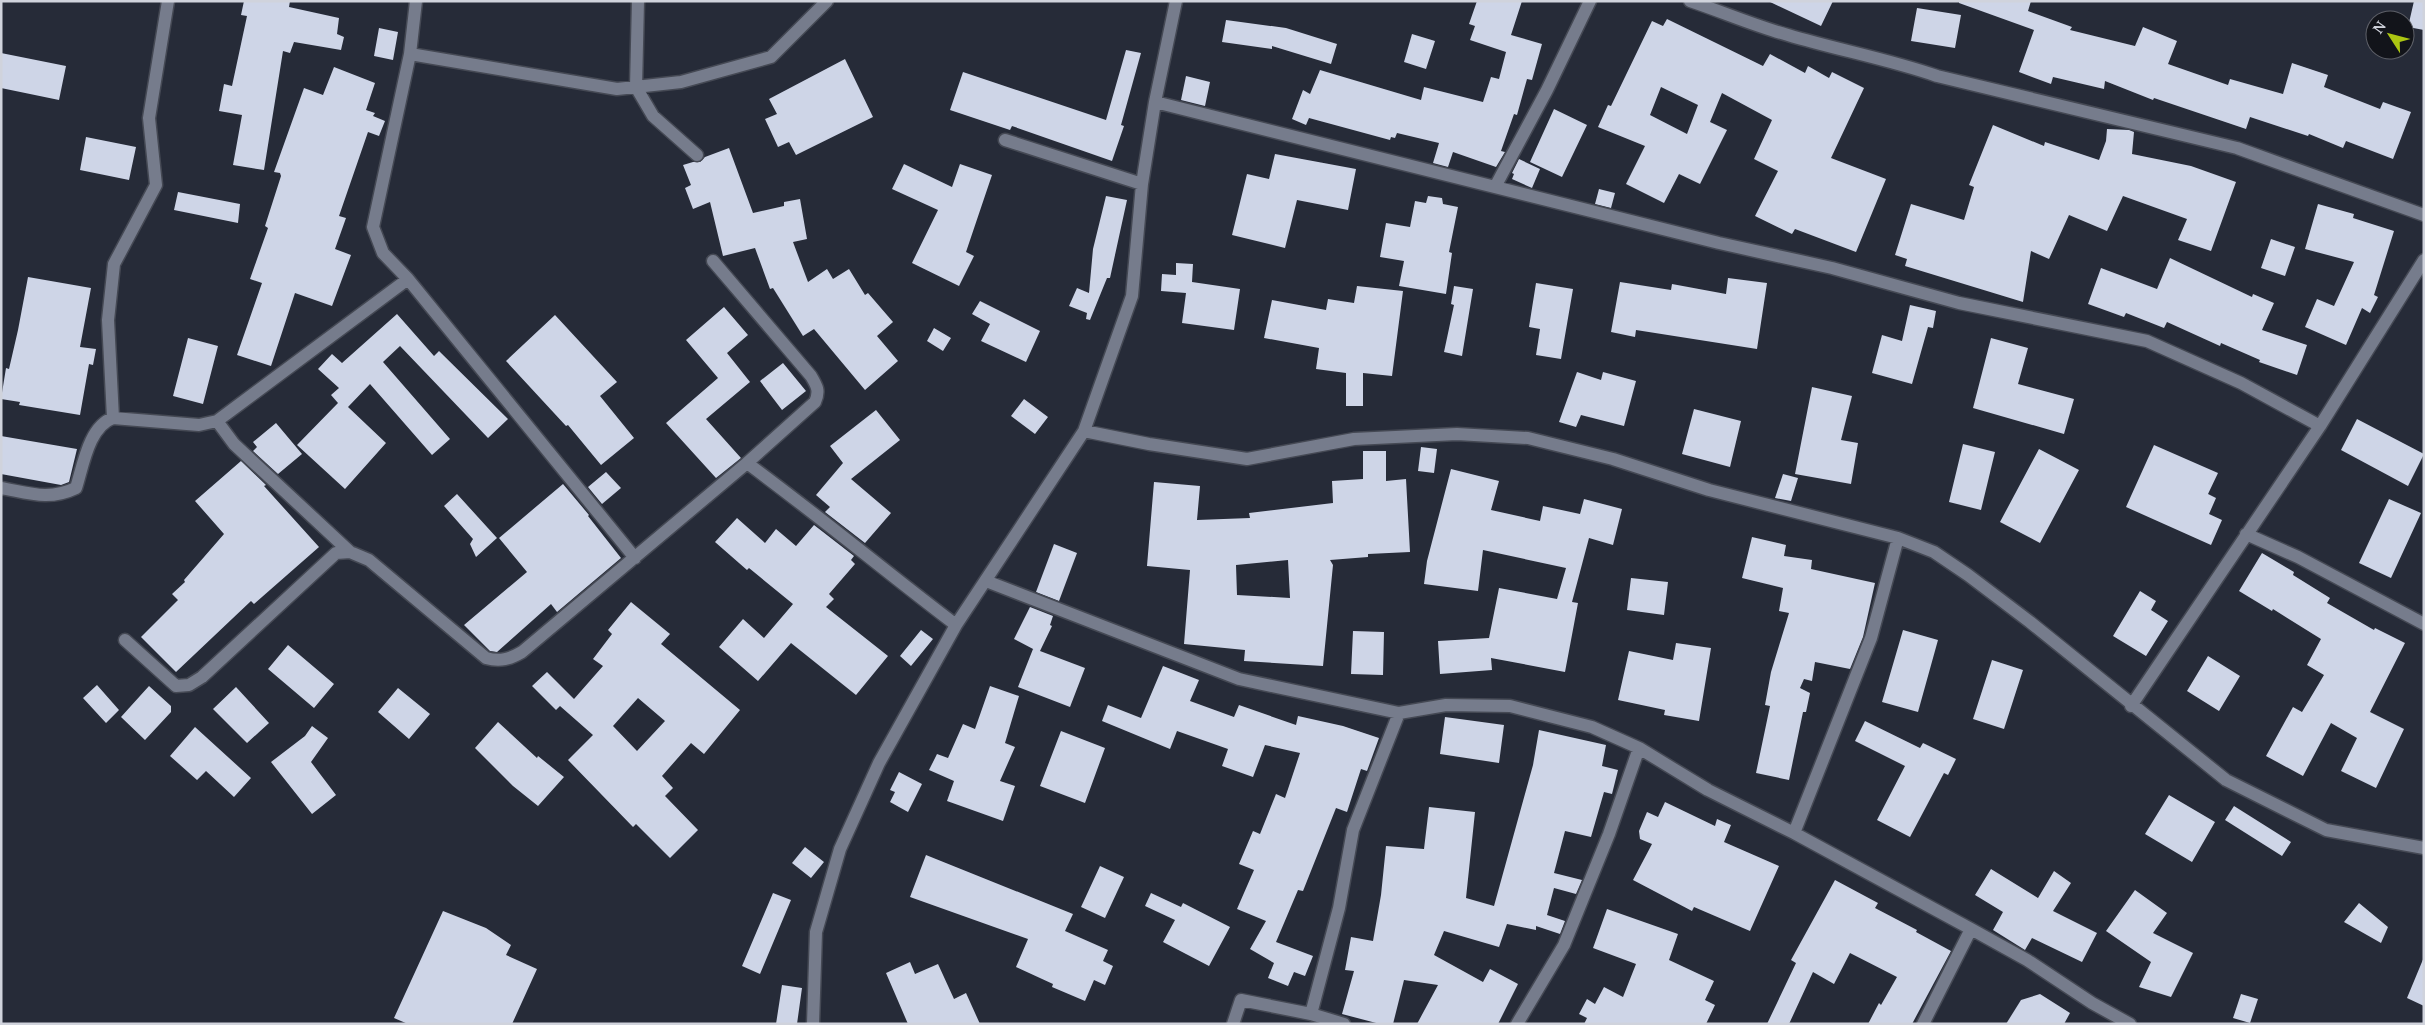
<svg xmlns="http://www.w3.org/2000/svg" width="2425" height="1025" font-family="'Noto Serif',serif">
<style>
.building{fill:#ced5e7;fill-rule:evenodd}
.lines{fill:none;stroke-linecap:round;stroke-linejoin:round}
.minor-casing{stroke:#454954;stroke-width:15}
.minor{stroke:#767c8c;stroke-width:12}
</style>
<rect width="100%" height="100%" fill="#262b38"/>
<path class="building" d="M 244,1 L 290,1 L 289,7 L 339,18 L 337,34 L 344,37 L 341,50 L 294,42 L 290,53 L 283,51 L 264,170 L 233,165 L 242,115 L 219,111 L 224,84 L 232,86 L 247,16 L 241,15 Z
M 1477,1 L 1522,1 L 1511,35 L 1542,44 L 1532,80 L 1527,79 L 1517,115 L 1514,114 L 1501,151 L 1505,152 L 1496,167 L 1453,152 L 1448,167 L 1433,163 L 1439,143 L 1397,133 L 1395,138 L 1391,137 L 1390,140 L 1309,118 L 1306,125 L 1292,119 L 1303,90 L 1310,94 L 1320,70 L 1421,100 L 1424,87 L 1483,102 L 1491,77 L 1499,79 L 1506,52 L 1470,40 L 1475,26 L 1469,24 Z
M 1768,1 L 1833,1 L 1821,26 Z
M 1959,1 L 2031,1 L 2028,11 L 2072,27 L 2070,30 L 2135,46 L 2143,27 L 2177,41 L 2168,64 L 2228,85 L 2230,79 L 2283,94 L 2292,63 L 2328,75 L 2324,87 L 2380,109 L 2383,102 L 2411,112 L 2393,159 L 2346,141 L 2343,148 L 2309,134 L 2308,136 L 2250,117 L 2246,129 L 2154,98 L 2153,100 L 2105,81 L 2104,89 L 2053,77 L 2051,84 L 2019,72 L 2034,30 L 1959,3 Z
M 2414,1 L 2424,1 L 2424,30 L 2408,27 Z
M 1917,8 L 1961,15 L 1955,48 L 1911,41 Z
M 1667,19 L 1763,66 L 1770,54 L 1805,73 L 1808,66 L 1829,78 L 1832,72 L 1864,88 L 1831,158 L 1886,179 L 1856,252 L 1795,229 L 1792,234 L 1755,216 L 1778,171 L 1754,159 L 1772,120 L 1722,93 L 1710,122 L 1727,130 L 1700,184 L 1679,174 L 1664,203 L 1626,184 L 1645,146 L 1598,127 L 1608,105 L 1611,106 L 1652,21 L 1663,26 ZM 1661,87 L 1698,105 L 1687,134 L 1650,115 Z
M 1226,20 L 1286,28 L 1337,44 L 1331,64 L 1272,46 L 1272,49 L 1222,42 Z
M 379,28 L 398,32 L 393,60 L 374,56 Z
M 1412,34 L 1435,41 L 1426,69 L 1404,62 Z
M 1126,50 L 1141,53 L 1121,125 L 1124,126 L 1112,161 L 1012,126 L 1010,130 L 950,110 L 963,72 L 1106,120 Z
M 1,53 L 66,66 L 59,100 L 1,88 Z
M 845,59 L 873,117 L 796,155 L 789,142 L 778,147 L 765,119 L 777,114 L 769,99 Z
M 334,67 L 375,83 L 366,110 L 375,113 L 373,116 L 385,121 L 379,136 L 368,132 L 339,216 L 346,218 L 335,249 L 351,255 L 332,306 L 295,293 L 271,366 L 237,355 L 262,283 L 250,279 L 268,228 L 265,226 L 281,176 L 280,173 L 274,172 L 304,88 L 323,95 Z
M 1186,76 L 1210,82 L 1205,106 L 1181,100 Z
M 1554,109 L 1587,125 L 1562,177 L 1530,162 Z
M 1993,125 L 2044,146 L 2045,142 L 2099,160 L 2106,141 L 2107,129 L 2129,130 L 2134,132 L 2132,154 L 2191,166 L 2236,182 L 2211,251 L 2178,240 L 2187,219 L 2123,196 L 2107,231 L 2069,215 L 2049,259 L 2031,251 L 2023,302 L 1905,266 L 1907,259 L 1895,255 L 1911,204 L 1964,220 L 1974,187 L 1969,185 Z
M 86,137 L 136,147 L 129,180 L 80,170 Z
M 729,148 L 753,213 L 784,206 L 784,202 L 800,199 L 807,239 L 793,242 L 808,282 L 827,269 L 833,279 L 849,269 L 865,295 L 868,293 L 893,322 L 877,336 L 898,361 L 865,390 L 814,329 L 803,336 L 773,288 L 770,289 L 755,248 L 723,256 L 710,202 L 693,209 L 685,188 L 691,185 L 683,165 L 693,162 L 700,162 L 705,157 Z
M 1275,154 L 1356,169 L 1348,210 L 1297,200 L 1285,248 L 1232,235 L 1247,174 L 1269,179 Z
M 1519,159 L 1540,169 L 1532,188 L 1512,179 L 1514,174 L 1512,173 Z
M 904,164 L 952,187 L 960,164 L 992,175 L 966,252 L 974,256 L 959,286 L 912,263 L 938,210 L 892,189 Z
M 1599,189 L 1615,193 L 1611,208 L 1595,204 Z
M 178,192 L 240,204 L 238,223 L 174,210 Z
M 1106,196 L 1127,200 L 1110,278 L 1107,278 L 1090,320 L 1086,319 L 1087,313 L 1069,306 L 1077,288 L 1089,293 L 1093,249 Z
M 1428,196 L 1442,198 L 1443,204 L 1458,207 L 1449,252 L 1452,253 L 1446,294 L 1399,286 L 1404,261 L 1380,257 L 1386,223 L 1410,227 L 1415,201 L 1426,203 Z
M 2318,204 L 2354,214 L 2353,218 L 2394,231 L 2374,295 L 2378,297 L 2370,313 L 2362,308 L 2346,345 L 2305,327 L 2317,299 L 2334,306 L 2354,262 L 2305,249 Z
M 2271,239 L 2295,247 L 2285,276 L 2261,268 Z
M 2170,258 L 2252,297 L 2253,294 L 2274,303 L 2262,330 L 2307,345 L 2297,375 L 2259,362 L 2260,360 L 2221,343 L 2220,346 L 2167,322 L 2164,328 L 2126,313 L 2124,317 L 2088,304 L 2101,268 L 2157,289 Z
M 1176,263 L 1193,264 L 1192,282 L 1240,289 L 1234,330 L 1182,323 L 1186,293 L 1161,291 L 1162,274 L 1176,275 Z
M 28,277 L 91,288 L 80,347 L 96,349 L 93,365 L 89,364 L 80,415 L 19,405 L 20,402 L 1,399 L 6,368 L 9,369 L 18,330 Z
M 1728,278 L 1767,283 L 1757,349 L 1636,330 L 1635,337 L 1611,332 L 1620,282 L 1671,290 L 1672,284 L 1726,294 Z
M 1536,283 L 1573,289 L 1561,359 L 1536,355 L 1540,329 L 1529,327 Z
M 1357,286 L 1403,291 L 1392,376 L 1363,373 L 1363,406 L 1346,406 L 1346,373 L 1316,369 L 1319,348 L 1264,338 L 1272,300 L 1326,310 L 1328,299 L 1354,303 Z
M 1454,286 L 1473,289 L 1462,356 L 1444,352 L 1454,305 L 1451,304 Z
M 980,301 L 1040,331 L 1026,362 L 981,341 L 990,324 L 972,314 Z
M 1910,305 L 1936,311 L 1933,328 L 1928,327 L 1912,384 L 1872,373 L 1882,335 L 1902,341 Z
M 724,307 L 748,335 L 727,353 L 750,382 L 706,419 L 741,458 L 716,478 L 666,423 L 718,378 L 686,340 Z
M 397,314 L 434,356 L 439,351 L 508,419 L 488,438 L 400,346 L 383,362 L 450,439 L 432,455 L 370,384 L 348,407 L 386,443 L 345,489 L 297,445 L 338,403 L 331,395 L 339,388 L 318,369 L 332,354 L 342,363 Z
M 555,315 L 617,382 L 600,396 L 634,438 L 601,465 L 568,425 L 566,426 L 506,361 Z
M 934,328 L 951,338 L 943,351 L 927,341 Z
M 188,338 L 218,346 L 203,404 L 173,396 Z
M 1991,338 L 2028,348 L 2018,384 L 2074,399 L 2064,434 L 1973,408 Z
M 783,363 L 806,391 L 782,410 L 760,381 Z
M 1577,372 L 1601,380 L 1603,372 L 1636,381 L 1624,426 L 1581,415 L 1576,427 L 1559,422 Z
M 1812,387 L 1852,396 L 1841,440 L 1858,443 L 1851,484 L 1795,474 Z
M 1024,399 L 1048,417 L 1035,434 L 1011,416 Z
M 1694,409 L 1741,421 L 1730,467 L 1682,454 Z
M 876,410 L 900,440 L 851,479 L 891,513 L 865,543 L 825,512 L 830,507 L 816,495 L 843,463 L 830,446 Z
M 2357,419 L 2424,454 L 2408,486 L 2341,450 Z
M 276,423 L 302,454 L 278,474 L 253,451 L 257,447 L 253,442 Z
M 1,436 L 77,449 L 69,482 L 61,485 L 1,474 Z
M 1963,444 L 1995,452 L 1981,510 L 1949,502 Z
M 2154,445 L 2218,473 L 2208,494 L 2216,498 L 2209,514 L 2222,520 L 2211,545 L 2126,507 Z
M 1421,447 L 1437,449 L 1434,473 L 1418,471 Z
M 2039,449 L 2079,470 L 2040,543 L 2000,522 Z
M 1363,451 L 1386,451 L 1386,481 L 1406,479 L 1410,552 L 1368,554 L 1368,557 L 1330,560 L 1333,565 L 1323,666 L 1244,661 L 1245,650 L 1184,644 L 1190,570 L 1147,566 L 1154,482 L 1200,486 L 1197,520 L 1250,518 L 1249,513 L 1333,503 L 1332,481 L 1363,479 ZM 1288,560 L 1290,598 L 1237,595 L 1236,565 Z
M 241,461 L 266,485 L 264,486 L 319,547 L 254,604 L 251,601 L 176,672 L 141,637 L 178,600 L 172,594 L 185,582 L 184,580 L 224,534 L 195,501 Z
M 1451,469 L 1499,481 L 1491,510 L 1540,521 L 1543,506 L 1580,514 L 1584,499 L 1622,509 L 1613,545 L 1589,538 L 1572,602 L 1578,603 L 1565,672 L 1491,658 L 1492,670 L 1440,674 L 1438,641 L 1489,638 L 1499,588 L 1557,599 L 1566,568 L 1483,550 L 1478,591 L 1424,584 L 1427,561 Z
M 606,472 L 621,488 L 602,504 L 588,487 Z
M 1783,474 L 1798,478 L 1791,501 L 1775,498 Z
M 563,484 L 589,515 L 588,516 L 621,558 L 557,612 L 551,604 L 497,652 L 490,651 L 464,625 L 527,572 L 499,538 Z
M 457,494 L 497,538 L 476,557 L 470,544 L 473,539 L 444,506 Z
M 2389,499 L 2421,513 L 2391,578 L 2359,563 Z
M 737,518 L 765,543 L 776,529 L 796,546 L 814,525 L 854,556 L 851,560 L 855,564 L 829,594 L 834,599 L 826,607 L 888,656 L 856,695 L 791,643 L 758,681 L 719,647 L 743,619 L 764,638 L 793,604 L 749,568 L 747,570 L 715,542 Z
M 1752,537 L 1786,545 L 1784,556 L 1812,560 L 1811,569 L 1875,583 L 1863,637 L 1850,669 L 1815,662 L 1812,681 L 1804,679 L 1800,688 L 1810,693 L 1806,712 L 1803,712 L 1789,780 L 1756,773 L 1770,706 L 1765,705 L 1771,672 L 1789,613 L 1779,611 L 1783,588 L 1742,578 Z
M 1054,544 L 1077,553 L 1059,601 L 1036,592 Z
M 2262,553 L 2294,572 L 2293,575 L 2330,598 L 2327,603 L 2374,630 L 2375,628 L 2405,643 L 2370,712 L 2404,729 L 2376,788 L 2341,771 L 2357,738 L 2331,723 L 2303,776 L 2266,756 L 2293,707 L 2302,712 L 2324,675 L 2307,665 L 2321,639 L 2273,609 L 2272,611 L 2239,591 Z
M 1631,578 L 1668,582 L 1664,615 L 1627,610 Z
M 2140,591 L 2156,601 L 2151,610 L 2168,621 L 2146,656 L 2113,636 Z
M 631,602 L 670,634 L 661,644 L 740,710 L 704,754 L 691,743 L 662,776 L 673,788 L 665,796 L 698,830 L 670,858 L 636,824 L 633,827 L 568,760 L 593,735 L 560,706 L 556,710 L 532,686 L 547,672 L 574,699 L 603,666 L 593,659 L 612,634 L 608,630 ZM 638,698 L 665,721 L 637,751 L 613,726 Z
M 1030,607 L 1053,616 L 1050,625 L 1052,626 L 1040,651 L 1085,668 L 1070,707 L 1018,687 L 1033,649 L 1035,650 L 1014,639 Z
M 921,630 L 933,639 L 911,666 L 900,656 Z
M 1903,630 L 1938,640 L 1918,712 L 1882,702 Z
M 1353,631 L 1384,632 L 1383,675 L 1351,674 Z
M 1676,643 L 1711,648 L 1699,721 L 1664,715 L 1665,710 L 1618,700 L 1629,651 L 1673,660 Z
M 288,645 L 334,684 L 314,708 L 268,669 Z
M 2208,656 L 2240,676 L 2219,711 L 2187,691 Z
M 1992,660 L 2023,670 L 2004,729 L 1973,719 Z
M 1163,666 L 1199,680 L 1190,701 L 1234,717 L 1239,705 L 1296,725 L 1298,716 L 1343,726 L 1379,738 L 1367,771 L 1361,769 L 1347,812 L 1336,808 L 1303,891 L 1298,890 L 1276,942 L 1313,956 L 1305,976 L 1294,972 L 1288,986 L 1268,978 L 1274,963 L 1250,949 L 1266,921 L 1237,909 L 1254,870 L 1239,864 L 1253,831 L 1260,834 L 1276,794 L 1285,798 L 1300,753 L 1265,745 L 1253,777 L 1222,766 L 1228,749 L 1177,731 L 1170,749 L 1102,721 L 1108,705 L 1141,718 Z
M 97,685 L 119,710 L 106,723 L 83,698 Z
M 149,686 L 171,706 L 171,712 L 145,740 L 121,717 Z
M 990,686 L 1019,696 L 1005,743 L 1015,747 L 1000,781 L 1015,786 L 1003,821 L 947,801 L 954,781 L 929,770 L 937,754 L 948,758 L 963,724 L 975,729 Z
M 236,687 L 269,723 L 247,743 L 213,709 Z
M 398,688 L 430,714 L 409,739 L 378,712 Z
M 1445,717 L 1504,725 L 1499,763 L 1440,754 Z
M 1865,721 L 1920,748 L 1923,743 L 1956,759 L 1948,775 L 1944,773 L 1910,837 L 1877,820 L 1905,766 L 1855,741 Z
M 498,722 L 537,758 L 538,756 L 564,777 L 538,806 L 513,786 L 475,748 Z
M 312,726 L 328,738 L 311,762 L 336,795 L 312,814 L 271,762 L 305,736 Z
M 195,727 L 251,778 L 234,797 L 206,771 L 197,780 L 170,756 Z
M 1539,730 L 1606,745 L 1602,766 L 1618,770 L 1612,794 L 1604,792 L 1591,837 L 1565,831 L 1554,873 L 1582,880 L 1576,894 L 1554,888 L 1547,915 L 1565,921 L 1560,934 L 1536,926 L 1536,930 L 1507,924 L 1499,947 L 1444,931 L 1434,955 L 1483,982 L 1490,969 L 1518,984 L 1498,1024 L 1417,1024 L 1438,985 L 1404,980 L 1393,1024 L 1380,1024 L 1342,1014 L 1354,971 L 1345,970 L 1351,937 L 1373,941 L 1381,895 L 1386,846 L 1424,849 L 1429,807 L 1475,812 L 1466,898 L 1494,906 L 1533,765 Z
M 1061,731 L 1105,748 L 1085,803 L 1040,786 Z
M 899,772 L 922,784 L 908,812 L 890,802 L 895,792 L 890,790 Z
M 2169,795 L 2215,822 L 2192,862 L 2145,834 Z
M 1665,802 L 1715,826 L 1717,819 L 1731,825 L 1724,842 L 1779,866 L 1750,931 L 1694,907 L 1692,911 L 1633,880 L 1652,844 L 1640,839 L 1639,831 L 1647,812 L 1658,817 Z
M 2234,806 L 2291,842 L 2282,856 L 2225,820 Z
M 805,847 L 824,862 L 811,878 L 792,863 Z
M 926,855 L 1073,914 L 1065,931 L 1108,950 L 1103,961 L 1113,966 L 1105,985 L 1094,980 L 1085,1001 L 1052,987 L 1053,984 L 1016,967 L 1028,939 L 910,897 Z
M 1100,866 L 1124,877 L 1105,918 L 1081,907 Z
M 1991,869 L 2038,898 L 2054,871 L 2071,883 L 2053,911 L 2097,933 L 2082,962 L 2032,938 L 2025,950 L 1993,930 L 2003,912 L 1975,895 Z
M 1835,880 L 1878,903 L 1875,908 L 1917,930 L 1916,932 L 1951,951 L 1912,1024 L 1868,1024 L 1879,1003 L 1881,1005 L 1897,977 L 1850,953 L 1834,984 L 1813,972 L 1789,1024 L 1767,1024 L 1796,963 L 1791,960 Z
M 2135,890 L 2167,913 L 2153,933 L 2193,953 L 2171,997 L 2139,987 L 2151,962 L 2106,931 Z
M 773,893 L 791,900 L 760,974 L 742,966 Z
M 1151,893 L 1181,907 L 1183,903 L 1230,927 L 1209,966 L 1163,942 L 1175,920 L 1145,906 Z
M 2359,903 L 2388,927 L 2381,943 L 2344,922 Z
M 1607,909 L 1678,934 L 1669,960 L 1714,981 L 1705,1000 L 1715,1005 L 1706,1024 L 1584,1024 L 1587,1018 L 1579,1014 L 1587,999 L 1595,1004 L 1604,987 L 1623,997 L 1636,964 L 1593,948 Z
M 443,911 L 486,928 L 511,945 L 506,955 L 537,969 L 512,1024 L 408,1024 L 394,1018 Z
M 2424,957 L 2424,1006 L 2407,998 Z
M 910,962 L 915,974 L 938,964 L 954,999 L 966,993 L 980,1024 L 908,1024 L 886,973 Z
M 782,985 L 802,988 L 797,1024 L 776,1024 Z
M 2040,994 L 2070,1013 L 2064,1024 L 2006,1024 L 2021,1000 Z
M 2241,994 L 2258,999 L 2250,1023 L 2233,1018 Z"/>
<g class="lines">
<g class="minor-casing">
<path id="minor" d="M 416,1 L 410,54 L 373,227 L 383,253 L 408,279 L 635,558
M 638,1 L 636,87 L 653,116 L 697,155
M 1690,1 C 1723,12 1755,26 1788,35 C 1838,50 1888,59 1937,76 L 2237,148 L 2424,215
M 410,54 L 617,89 L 681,82 L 771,57 L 827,1
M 1155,102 L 1719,243 L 1832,268 L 1959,303 L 2147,341 L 2241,383 L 2320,426
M 1005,140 L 1142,184
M 1495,187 L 1547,90 L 1590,1
M 113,418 L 108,320 L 114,264 L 156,185 L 149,118 L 168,1
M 217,421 L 234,444 L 350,552 L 369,560 L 486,658 C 500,662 510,659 522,652 L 747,463 L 815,402 C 820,391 817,386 811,376 L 713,261
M 1084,431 L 1149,444 L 1247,459 L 1354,439 L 1457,434 L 1528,438 L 1613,459 L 1709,490 L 1898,538 L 1934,552 L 1968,575 L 2030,622 L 2226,780 L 2326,830 L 2424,848
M 747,463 C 818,515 886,572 956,625
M 1,488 C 29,493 49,501 76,488 C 83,466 89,426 113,418 L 199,425 L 217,421 L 408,279
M 2246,534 L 2298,557 L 2424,624
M 986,581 L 1239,679 L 1399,713 L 1446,705 L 1510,706 L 1592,727 L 1639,748 L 1708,790 L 1794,833 L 1971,929 L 2027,960 L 2092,1003 L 2130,1024
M 125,640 L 176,686 L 189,685 L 202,677 L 336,553 L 350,552
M 2131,706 L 2320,426 L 2424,260
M 1794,833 L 1871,638 L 1898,538
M 1311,1014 L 1339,908 L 1353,830 L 1399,713
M 813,1024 L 816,932 L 840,849 L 879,763 L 956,625 L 1084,431 L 1132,296 L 1142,184 L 1155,102 L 1176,1
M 1233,1024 L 1241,1000 L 1311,1014 L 1344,1024
M 1517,1024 L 1564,945 L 1609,834 L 1639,748
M 1923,1024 L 1971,929"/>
</g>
<use href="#minor" class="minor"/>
</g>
<rect width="2425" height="1025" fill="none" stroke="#d0d3dc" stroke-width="5"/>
<g transform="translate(2390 35) rotate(306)"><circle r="24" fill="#12141a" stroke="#5e6068"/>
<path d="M0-4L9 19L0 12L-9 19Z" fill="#acc612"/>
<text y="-8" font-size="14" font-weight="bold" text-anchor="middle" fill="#d0d3dc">N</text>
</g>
</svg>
